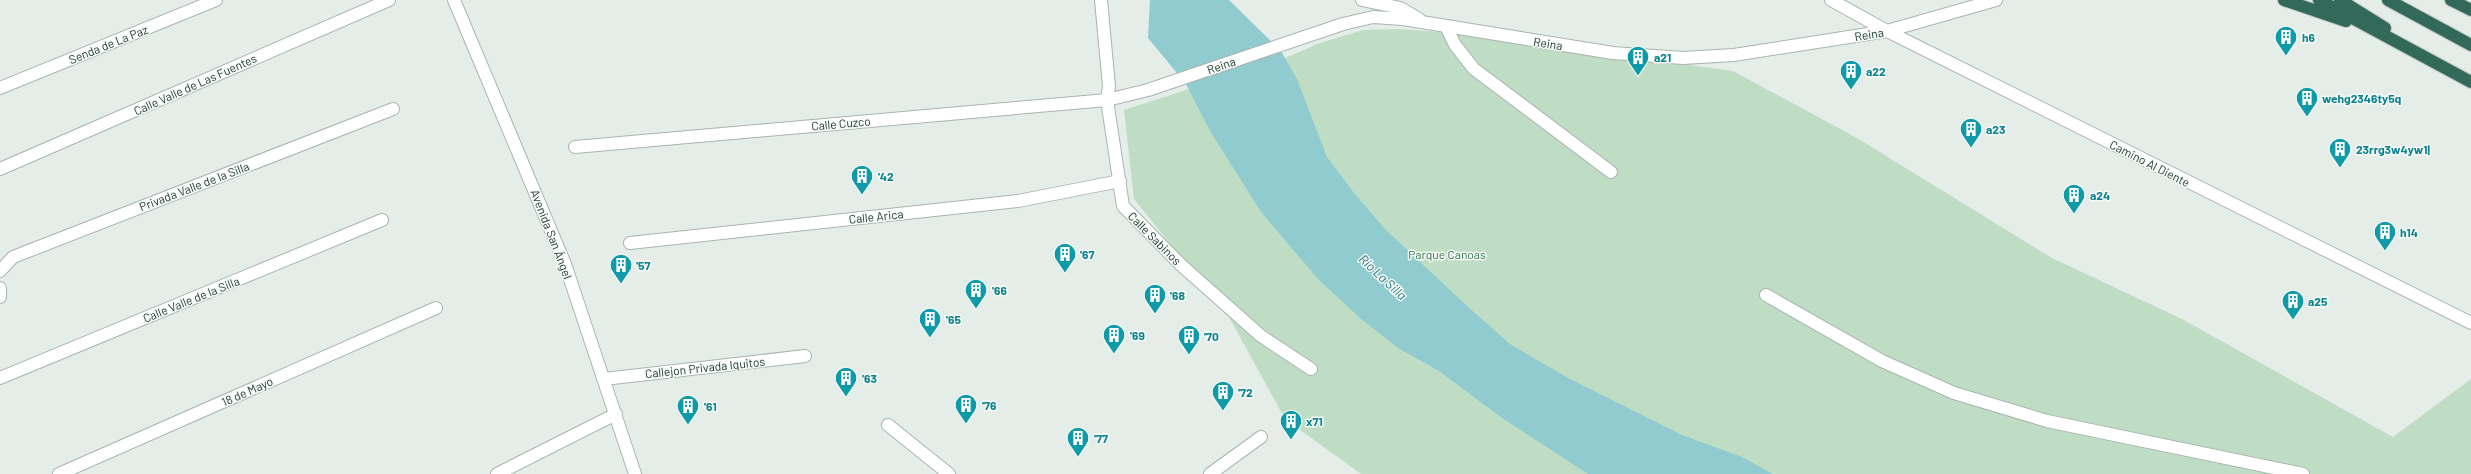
<svg xmlns="http://www.w3.org/2000/svg" width="2471" height="474" font-family="Barlow,sans-serif">
<style>
.green{fill:#bfddc4}
.water{fill:#90cbcf}
.lines{fill:none;stroke-linecap:round;stroke-linejoin:round}
.minor-casing{stroke:#a8b5af;stroke-width:14}
.highway-casing{stroke:#c2c9c6;stroke-width:14}
.minor{stroke:#fff;stroke-width:12}
.highway{stroke:#326959;stroke-width:12}
.labels{text-anchor:middle;dominant-baseline:central;stroke-width:3;stroke-linejoin:round;paint-order:stroke}
.street-label{font-size:12px;fill:#253e35;stroke:#f5faf7}
.culture-label{font-size:12px;font-weight:bold;fill:#0d838f;stroke:#f5faf7;text-anchor:start}
.park-label{font-size:12px;fill:#317345;stroke:#f5faf7}
.water-label{font-size:13px;font-style:italic;fill:#217178;stroke:#f5faf7}
</style>
<rect width="100%" height="100%" fill="#e5ede9"/>
<path class="green" d="M 1399,29 L 1467,34 L 1733,71 L 1857,138 L 2052,258 L 2182,319 L 2393,437 L 2471,379 L 2471,474 L 1361,474 L 1285,419 L 1229,317 L 1134,199 L 1124,110 L 1283,59 L 1320,43 L 1363,30 Z"/>
<path class="water" d="M 1150,0 L 1229,0 L 1281,51 L 1297,79 L 1327,157 L 1354,193 L 1385,229 L 1467,306 L 1510,344 L 1568,378 L 1682,435 L 1742,457 L 1773,474 L 1588,474 L 1502,418 L 1439,371 L 1398,348 L 1360,318 L 1318,279 L 1261,212 L 1210,131 L 1186,84 L 1148,38 Z"/>
<g class="lines">
<g class="minor-casing">
<path id="minor" d="M 454,0 L 565,264 L 635,474
M 1101,0 L 1109,86 L 1107,100 L 1123,206 L 1181,265 L 1261,336 L 1311,369
M 1362,0 L 1400,8 L 1419,19
M 1831,0 L 1887,31 L 2471,323
M 1446,26 L 1455,45 L 1474,69 L 1611,172
M 0,88 L 216,0
M 575,147 L 1107,100 L 1148,90 L 1343,24 L 1373,17 L 1403,19 L 1613,53 L 1683,58 L 1734,55 L 1887,31 L 1996,0
M 0,169 L 389,0
M 630,243 L 1018,201 L 1120,181
M 0,271 L 13,257 L 393,109
M 0,288 L 0,297
M 1766,295 L 1882,361 L 1954,393 L 2047,421 L 2303,474
M 0,378 L 382,220
M 604,379 L 805,356
M 888,425 L 949,474
M 59,474 L 436,308
M 497,474 L 616,414
M 1210,474 L 1261,437"/>
</g>
<g class="highway-casing">
<path id="highway" d="M 2284,0 L 2346,21
M 2319,0 L 2471,82
M 2340,0 L 2385,28
M 2388,0 L 2471,45
M 2451,0 L 2471,10"/>
</g>
<use href="#minor" class="minor"/>
<use href="#highway" class="highway"/>
</g>
<defs>
<g id="building-pin" transform="scale(1.15)"><path d="M0 17L-7.5 6A9.5 9.5 0 1 1 7.5 6Z" fill="#0f9aa8" stroke="#f5faf7"/><path d="M-4-6H4V6H1V3H-1V6H-4ZM-2.5-4.3h1.7v1.8h-1.7ZM.8-4.3h1.7v1.8H.8ZM-2.5-1h1.7V.8h-1.7ZM.8-1h1.7V.8H.8Z" fill="#fff"/></g>
</defs>
<g fill-rule="evenodd">
<use href="#building-pin" x="2286" y="37"/>
<use href="#building-pin" x="1638" y="57"/>
<use href="#building-pin" x="1851" y="71"/>
<use href="#building-pin" x="2307" y="98"/>
<use href="#building-pin" x="1971" y="129"/>
<use href="#building-pin" x="2340" y="149"/>
<use href="#building-pin" x="862" y="176"/>
<use href="#building-pin" x="2074" y="195"/>
<use href="#building-pin" x="2385" y="232"/>
<use href="#building-pin" x="1065" y="254"/>
<use href="#building-pin" x="621" y="265"/>
<use href="#building-pin" x="976" y="290"/>
<use href="#building-pin" x="1155" y="295"/>
<use href="#building-pin" x="2293" y="301"/>
<use href="#building-pin" x="930" y="319"/>
<use href="#building-pin" x="1114" y="335"/>
<use href="#building-pin" x="1189" y="336"/>
<use href="#building-pin" x="846" y="378"/>
<use href="#building-pin" x="1223" y="392"/>
<use href="#building-pin" x="966" y="405"/>
<use href="#building-pin" x="688" y="406"/>
<use href="#building-pin" x="1291" y="421"/>
<use href="#building-pin" x="1078" y="438"/>
</g>
<g class="labels">
<g class="street-label">
<text transform="translate(1869 34) rotate(-9)">Reina</text>
<text transform="translate(1548 43) rotate(9)">Reina</text>
<text transform="translate(108 44) rotate(-22)">Senda de La Paz</text>
<text transform="translate(1221 65) rotate(-19)">Reina</text>
<text transform="translate(195 84) rotate(-24)">Calle Valle de Las Fuentes</text>
<text transform="translate(841 123) rotate(-5)">Calle Cuzco</text>
<text transform="translate(2150 163) rotate(27)">Camino Al Diente</text>
<text transform="translate(194 186) rotate(-21)">Privada Valle de la Silla</text>
<text transform="translate(876 216) rotate(-6)">Calle Arica</text>
<text transform="translate(552 234) rotate(69)">Avenida San Ángel</text>
<text transform="translate(1155 238) rotate(45)">Calle Sabinos</text>
<text transform="translate(191 299) rotate(-22)">Calle Valle de la Silla</text>
<text transform="translate(705 367) rotate(-6)">Callejon Privada Iquitos</text>
<text transform="translate(247 391) rotate(-24)">18 de Mayo</text>
</g>
<g class="culture-label">
<text x="2302" y="37">h6</text>
<text x="1654" y="57">a21</text>
<text x="1866" y="71">a22</text>
<text x="2322" y="98">wehg2346ty5q</text>
<text x="1986" y="129">a23</text>
<text x="2356" y="149">23rrg3w4yw1|</text>
<text x="878" y="176">'42</text>
<text x="2090" y="195">a24</text>
<text x="2400" y="232">h14</text>
<text x="1080" y="254">'67</text>
<text x="636" y="265">'57</text>
<text x="992" y="290">'66</text>
<text x="1170" y="295">'68</text>
<text x="2308" y="301">a25</text>
<text x="946" y="319">'65</text>
<text x="1130" y="335">'69</text>
<text x="1204" y="336">'70</text>
<text x="862" y="378">'63</text>
<text x="1238" y="392">'72</text>
<text x="982" y="405">'76</text>
<text x="704" y="406">'61</text>
<text x="1306" y="421">x71</text>
<text x="1094" y="438">'77</text>
</g>
<g class="park-label">
<text x="1447" y="254">Parque Canoas</text>
</g>
<g class="water-label">
<text transform="translate(1383 277) rotate(43)">Río La Silla</text>
</g>
</g>
</svg>
